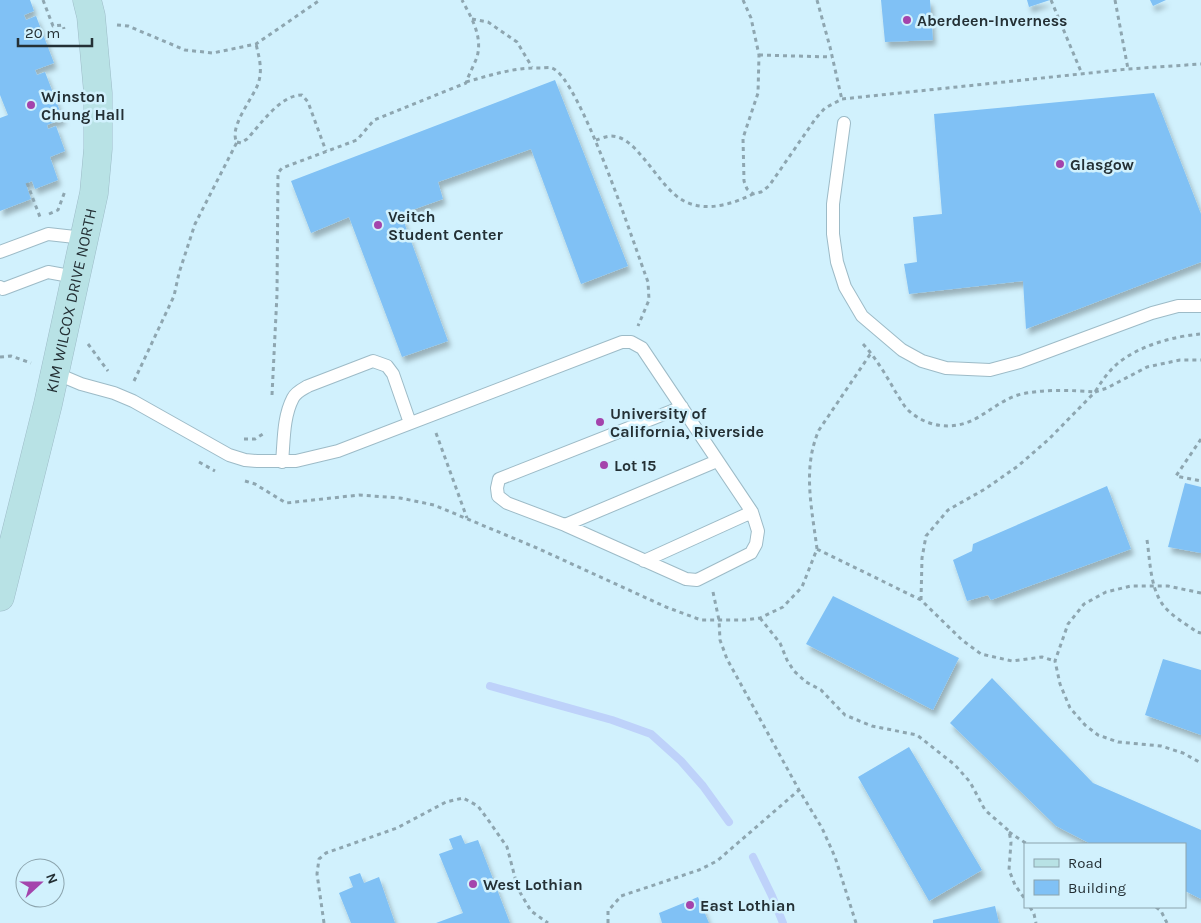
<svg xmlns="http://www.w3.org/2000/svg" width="1201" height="923" font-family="Karla,sans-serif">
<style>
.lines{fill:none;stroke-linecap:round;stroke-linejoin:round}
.stream{stroke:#bed2fa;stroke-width:8}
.building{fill:#80c1f5;filter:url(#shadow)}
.lane-casing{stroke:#9dbbc7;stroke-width:14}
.secondary-casing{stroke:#9dbbc7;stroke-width:29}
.path{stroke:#8ea6b0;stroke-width:3;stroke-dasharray:4 4;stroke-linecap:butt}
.lane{stroke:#fff;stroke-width:12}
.secondary{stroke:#b8e2e5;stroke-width:28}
.poi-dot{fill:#a444ac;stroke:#d1f1fd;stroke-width:2}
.labels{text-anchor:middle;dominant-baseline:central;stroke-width:5;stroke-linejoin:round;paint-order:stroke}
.poi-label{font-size:16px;font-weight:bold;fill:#243035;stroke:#d1f1fd;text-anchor:start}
.street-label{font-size:16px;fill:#243035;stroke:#d1f1fd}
</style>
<defs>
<filter id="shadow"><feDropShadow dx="3" dy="5.5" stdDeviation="2.5" flood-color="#0004"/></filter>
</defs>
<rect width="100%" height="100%" fill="#d1f1fd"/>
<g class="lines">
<path class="stream" d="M 490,686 L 612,720 L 651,734 L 681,761 L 703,786 L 729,822
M 753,857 L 772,896 L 783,923"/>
</g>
<path class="building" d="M 0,0 L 30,0 L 34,11 L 24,15 L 26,20 L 36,16 L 54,63 L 35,70 L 37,75 L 45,72 L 63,119 L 47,125 L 48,129 L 56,126 L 65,151 L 50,157 L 58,180 L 35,189 L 32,181 L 26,184 L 31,199 L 0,211 L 0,118 L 8,115 L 0,95 Z
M 881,0 L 930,0 L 933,40 L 885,42 Z
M 1027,0 L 1050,0 L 1029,7 Z
M 1150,0 L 1166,0 L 1153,6 Z
M 555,80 L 628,266 L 581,284 L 531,149 L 438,182 L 443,199 L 401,214 L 448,341 L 402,357 L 349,217 L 311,233 L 291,181 Z
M 1154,93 L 1201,214 L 1201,262 L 1026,329 L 1023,281 L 909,294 L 904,264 L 917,262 L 913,217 L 942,214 L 934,114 Z
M 1185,483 L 1201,487 L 1201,553 L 1168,547 Z
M 1107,486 L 1131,549 L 991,600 L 988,595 L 967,601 L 953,560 L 972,551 L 973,544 Z
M 833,596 L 959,658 L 933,710 L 806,644 Z
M 1163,659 L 1201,670 L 1201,735 L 1145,715 Z
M 992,678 L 1093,783 L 1201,830 L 1201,899 L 1185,891 L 1185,844 L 1091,844 L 1056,826 L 950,723 Z
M 909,747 L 982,870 L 929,901 L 858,777 Z
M 461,835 L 465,844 L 478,840 L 510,923 L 436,923 L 463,913 L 439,854 L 453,849 L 449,839 Z
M 360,873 L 364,883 L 379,877 L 395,923 L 351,923 L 339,893 L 353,887 L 349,877 Z
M 698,897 L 709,923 L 662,923 L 659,913 Z
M 995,906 L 999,923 L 933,923 L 933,920 Z"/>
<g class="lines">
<g class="lane-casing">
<path id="lane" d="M 844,123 L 833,204 L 833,234 L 837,262 L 845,287 L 862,316 L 902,350 L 922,361 L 946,368 L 990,370 L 1020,362 L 1152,313 L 1178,306 L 1200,306
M 0,252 L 48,234 L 84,238
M 0,287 L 3,289 L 48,272 L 75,277
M 55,373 L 81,384 L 114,393 L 133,401 L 229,455 L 245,460 L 257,461 L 296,461 L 338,451 L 622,342 L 631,342 L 642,348 L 752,512 L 758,531 L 756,544 L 751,553 L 697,580 L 686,579 L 565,525 L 507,503 L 498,496 L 497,488 L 499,479 L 682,407
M 282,462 C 284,441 283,417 293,398 C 296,392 303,389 308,386 L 373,361 L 387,366 L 393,374 L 410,423
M 565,525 L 717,461
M 644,561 L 752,512"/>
</g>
<g class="secondary-casing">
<g id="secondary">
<path id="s1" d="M 0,597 L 48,404 L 94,193 L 98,149 L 98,93 L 91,16 L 87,0"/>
</g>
</g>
<path class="path" d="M 43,0 L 53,26 L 63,25 L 64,29
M 743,0 L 751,18 L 759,55 L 758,93 L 743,138 L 744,181 L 747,189 L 753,194 L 761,192 L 769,186 L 816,118 L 825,108 L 842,99 L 1128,69 L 1201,64
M 817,0 L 830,47 L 842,100
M 1051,0 L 1082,74
M 1115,0 L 1128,69
M 472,19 L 488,22 L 517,42 L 532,67
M 117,25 L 128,26 L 185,50 L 213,53 L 256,44 L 320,0
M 759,55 L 832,57
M 466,82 C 491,75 515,67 541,68 C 544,68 549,67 552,68 C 580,78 635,248 648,282 L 649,300 L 638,326
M 596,140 C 600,139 606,136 611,136 C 623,136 632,145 639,153 C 651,166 661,182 674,194 C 697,215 729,206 753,194
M 237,142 L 241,143 L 247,139 C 261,124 280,95 302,95 L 308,102 L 326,151
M 27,183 L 40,217
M 49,214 L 58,210 L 65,191
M 88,344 L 108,371
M 863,344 C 876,358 886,375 895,391 C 899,397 903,405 908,410 C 926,427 953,431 975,419 C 990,411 1002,400 1018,395 C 1040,389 1072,390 1095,392 C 1101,382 1108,372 1117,364 C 1138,346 1174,336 1201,334
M 0,357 L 11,356 L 31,363
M 134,381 L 174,296 L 179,273 L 195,224 L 237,142 C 228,128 253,98 258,84 C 263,70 259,57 256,44
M 272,395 L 277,294 L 278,173 L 282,168 L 357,140 L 374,120 L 466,83 C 469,74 474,65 477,57 C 483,36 471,17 462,0
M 436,433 L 467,518
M 244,439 L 255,439 L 266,432
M 1201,439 L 1176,476 L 1201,481
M 199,462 L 215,471
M 245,481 L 255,484 L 286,503 L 359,495 L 400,498 L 434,505 L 537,548 L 666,607 L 701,620 L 745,620 L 760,618 L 783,607 L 802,587 L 817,549 L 921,600 L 962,640 L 981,654 L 1012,661 L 1042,657 L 1055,661
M 1147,540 C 1150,560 1150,584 1161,602 C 1169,615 1185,623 1197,632 L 1201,633
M 817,549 C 812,509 802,468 819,430 L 871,353
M 713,592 L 719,620 L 720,640 L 727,659 L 799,790 L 822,828 L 835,857 L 856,923
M 1201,593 L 1168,586 L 1131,586 L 1106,592 L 1084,604 L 1068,624 L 1055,661 L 1060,684 L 1070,708 L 1085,725 L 1098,735 L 1118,742 L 1161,746 L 1183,753 L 1201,763
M 921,600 L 922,558 L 926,536 L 948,510 L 985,489 L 1018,466 L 1049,439 L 1095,392 L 1107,388 L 1147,367 L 1180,360 L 1201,360
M 760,618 L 780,643 L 787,660 L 794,671 L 806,682 L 821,690 L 845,715 L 872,726 L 917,735 L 955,765 L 970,782 L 985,810 L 1009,831 L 1011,842 L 1009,870 L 1015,885 L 1025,899
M 1009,832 L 1027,844
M 1030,907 L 1034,914 L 1036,923
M 1156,907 L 1161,911 L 1167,923
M 324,923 L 317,874 L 319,859 L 326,853 L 397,828 L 446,802 L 463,798 L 478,806 L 491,824 L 507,847 L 518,889 L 531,911 L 548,923
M 608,923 L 608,911 L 621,896 L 699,870 L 717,861 L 799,790"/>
<use href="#lane" class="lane"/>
<use href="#secondary" class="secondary"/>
</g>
<g class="poi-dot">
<circle cx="907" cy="20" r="5"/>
<circle cx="31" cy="105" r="5"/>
<circle cx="1060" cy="164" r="5"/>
<circle cx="378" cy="225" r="5"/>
<circle cx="600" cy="422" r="5"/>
<circle cx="604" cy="465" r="5"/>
<circle cx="473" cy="884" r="5"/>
<circle cx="690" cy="905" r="5"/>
</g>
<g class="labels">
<g class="poi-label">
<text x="917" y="20">Aberdeen-Inverness</text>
<text x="41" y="96">Winston<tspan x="41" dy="18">Chung Hall</tspan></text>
<text x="1070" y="164">Glasgow</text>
<text x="388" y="216">Veitch<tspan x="388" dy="18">Student Center</tspan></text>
<text x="610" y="413">University of<tspan x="610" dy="18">California, Riverside</tspan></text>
<text x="614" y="465">Lot 15</text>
<text x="483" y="884">West Lothian</text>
<text x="700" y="905">East Lothian</text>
</g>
<g class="street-label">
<text stroke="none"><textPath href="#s1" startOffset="305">KIM WILCOX DRIVE NORTH</textPath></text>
</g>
</g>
<rect x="1024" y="843" width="162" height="65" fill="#d1f1fd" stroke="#8ca4ad"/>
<rect x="1034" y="859" width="25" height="8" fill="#b8e2e5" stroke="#8ca4ad"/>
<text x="1068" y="868" font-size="15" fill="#243035">Road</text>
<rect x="1034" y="880" width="25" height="15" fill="#80c1f5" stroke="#8ca4ad"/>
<text x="1068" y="893" font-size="15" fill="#243035">Building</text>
<g transform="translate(40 883) rotate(69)"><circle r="24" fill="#d1f1fd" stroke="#8ca4ad"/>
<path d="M0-4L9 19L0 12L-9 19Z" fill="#a444ac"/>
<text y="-8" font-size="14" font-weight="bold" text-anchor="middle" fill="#243035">N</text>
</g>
<path d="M18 38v8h74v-8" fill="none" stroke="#243035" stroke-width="2.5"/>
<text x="25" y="38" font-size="15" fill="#243035" stroke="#d1f1fd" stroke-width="4" paint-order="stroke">20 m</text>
</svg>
